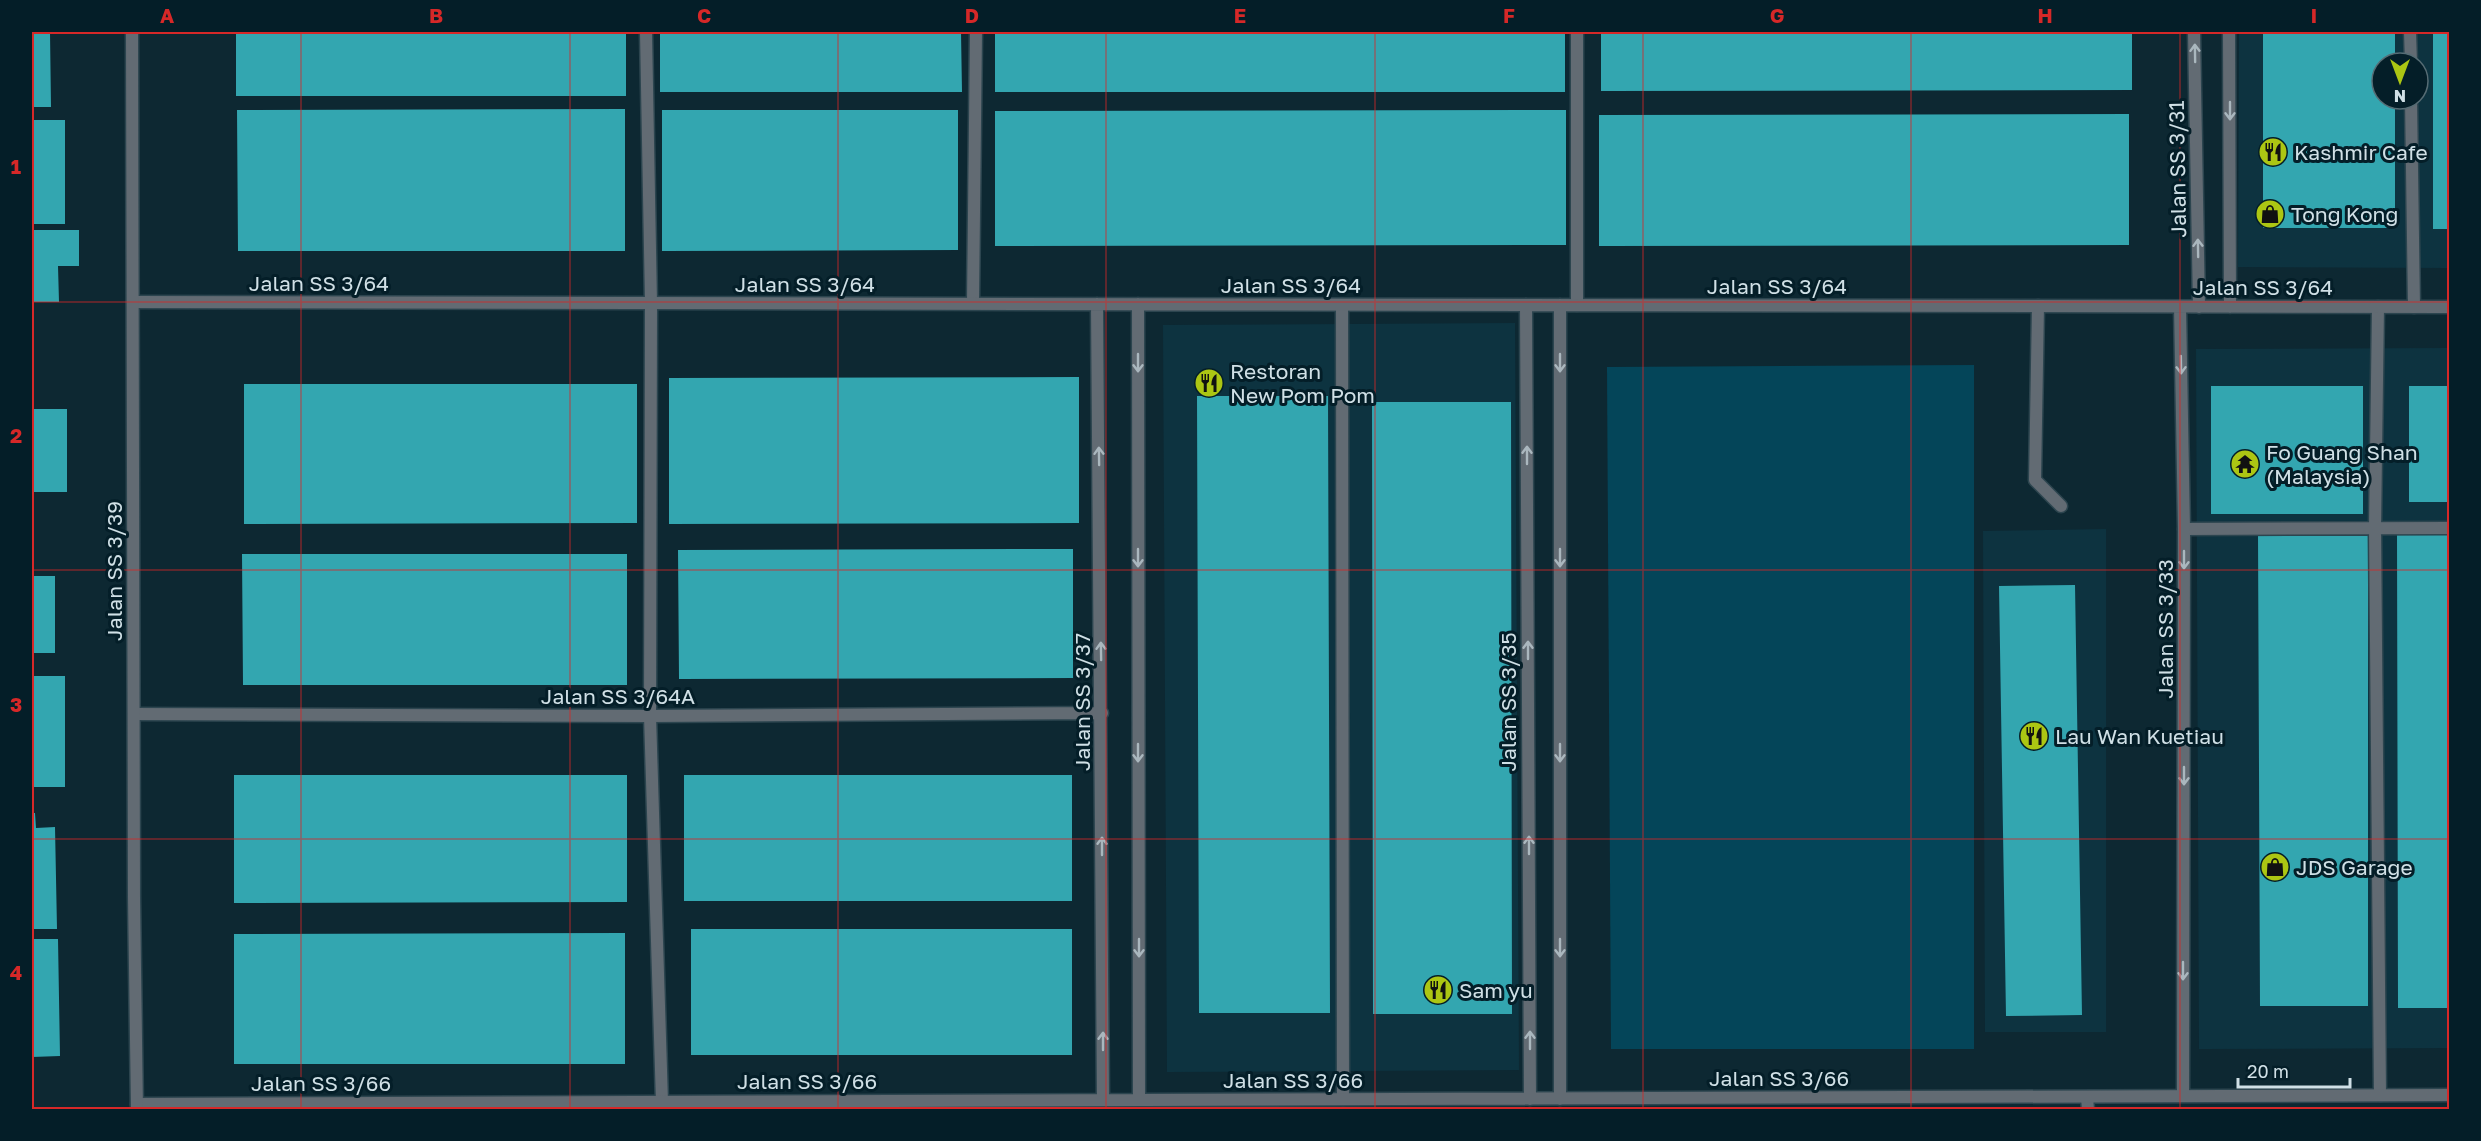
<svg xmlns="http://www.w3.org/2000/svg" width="2481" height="1141" font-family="'Golos Text',sans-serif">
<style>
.built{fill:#0d3340;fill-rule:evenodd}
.green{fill:#044559}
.building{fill:#33a6b0}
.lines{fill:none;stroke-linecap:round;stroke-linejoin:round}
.service-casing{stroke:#2c454f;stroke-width:15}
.minor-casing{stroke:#2c454f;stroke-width:15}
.tertiary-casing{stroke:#2c454f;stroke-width:15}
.service{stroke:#626b73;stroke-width:12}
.minor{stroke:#626b73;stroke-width:12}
.tertiary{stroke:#626b73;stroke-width:12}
.oneway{stroke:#aab7be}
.grid{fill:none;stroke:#d62828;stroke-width:1.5;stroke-opacity:0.55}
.labels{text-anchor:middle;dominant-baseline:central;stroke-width:6;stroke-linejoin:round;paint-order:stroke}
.poi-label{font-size:21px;fill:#d0e0e6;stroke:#041e28;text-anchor:start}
.street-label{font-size:21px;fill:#d0e0e6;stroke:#041e28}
.neatline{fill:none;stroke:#d62828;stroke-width:2}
.grid-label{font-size:20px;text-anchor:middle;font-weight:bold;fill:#d62828}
</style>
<rect width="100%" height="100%" fill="#0d2832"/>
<path class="built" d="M 2239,32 L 2449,32 L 2449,268 L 2238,267 ZM 2382,63 L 2418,63 L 2418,99 L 2382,99 Z
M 1515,323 L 1519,1070 L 1167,1072 L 1163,325 Z
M 2449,348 L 2449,1048 L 2199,1049 L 2196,349 Z
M 2106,529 L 2106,1032 L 1985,1032 L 1983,531 Z"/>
<path class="green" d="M 1974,365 L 1974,1049 L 1611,1049 L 1607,367 Z"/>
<path class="building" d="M 32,32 L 50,32 L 51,107 L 32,107 Z
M 236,32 L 626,32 L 626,96 L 236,96 Z
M 660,32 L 961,32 L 962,92 L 660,92 Z
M 995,32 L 1565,32 L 1565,92 L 995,92 Z
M 1601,32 L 2132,32 L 2132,90 L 1601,91 Z
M 2263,32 L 2395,32 L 2395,63 L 2382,63 L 2382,99 L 2395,99 L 2395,228 L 2263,228 Z
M 2433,32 L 2450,32 L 2450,229 L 2433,229 Z
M 625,109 L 625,251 L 238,251 L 237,110 Z
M 662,110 L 958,110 L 958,250 L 662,251 Z
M 1566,110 L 1566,245 L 995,246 L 995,111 Z
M 2129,114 L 2129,245 L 1599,246 L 1599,115 Z
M 32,120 L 65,120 L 65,224 L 32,224 Z
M 32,230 L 79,230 L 79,266 L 58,266 L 59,302 L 32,302 Z
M 1079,377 L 1079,523 L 669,524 L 669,378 Z
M 244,384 L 637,384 L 637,523 L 244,524 Z
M 2211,386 L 2363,386 L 2363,514 L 2211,514 Z
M 2409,386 L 2450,386 L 2450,502 L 2409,502 Z
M 1197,396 L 1328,396 L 1330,1013 L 1199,1013 Z
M 1372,402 L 1511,402 L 1512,1014 L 1373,1014 Z
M 32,409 L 67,409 L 67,492 L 32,492 Z
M 2258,534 L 2368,534 L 2368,1006 L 2260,1006 Z
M 2397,534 L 2450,534 L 2450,1008 L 2398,1008 Z
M 32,546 L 34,546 L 34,576 L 55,576 L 55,653 L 32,653 Z
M 1035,549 L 1073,549 L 1073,678 L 679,679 L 678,550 Z
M 242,554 L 627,554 L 627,685 L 243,685 Z
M 2075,585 L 2082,1015 L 2006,1016 L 1999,586 Z
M 32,676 L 65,676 L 65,787 L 32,787 Z
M 234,775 L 627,775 L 627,902 L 234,903 Z
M 684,775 L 1072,775 L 1072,901 L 684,901 Z
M 32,813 L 35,813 L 36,828 L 55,827 L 57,929 L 32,929 Z
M 691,929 L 1072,929 L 1072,1055 L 691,1055 Z
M 625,933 L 625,1064 L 234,1064 L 234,934 Z
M 32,939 L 58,939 L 60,1056 L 32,1057 Z"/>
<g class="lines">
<g class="service-casing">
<path id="service" d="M 646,32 L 651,303 L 650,716 L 662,1102
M 1577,32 L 1577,305
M 2410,32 L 2411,63
M 2411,99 L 2414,307
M 973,303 L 976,32
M 1342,305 L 1343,1099
M 2038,306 L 2035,480 L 2061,506
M 2378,307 L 2375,528 L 2380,1095
M 2184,529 L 2450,528
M 2087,1097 L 2088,1110"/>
</g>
<g class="minor-casing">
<path id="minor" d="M 2194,32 L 2199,307
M 2229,32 L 2230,307
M 133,302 L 2450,307
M 1097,304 L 1103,1100
M 1138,304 L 1139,1100
M 1526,305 L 1530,1099
M 1560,305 L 1560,1099
M 2180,307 L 2184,529 L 2183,1096
M 134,714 L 650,716 L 1102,713
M 137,1104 L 2450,1095"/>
</g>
<g class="tertiary-casing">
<path id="tertiary" d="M 132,32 L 134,897 L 137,1110"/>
</g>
<use href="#service" class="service"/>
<use href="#minor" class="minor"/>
<use href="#tertiary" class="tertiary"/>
</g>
<defs><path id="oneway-shaft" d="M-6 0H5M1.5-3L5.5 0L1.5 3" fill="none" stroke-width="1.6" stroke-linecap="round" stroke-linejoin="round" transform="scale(1.5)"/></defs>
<g class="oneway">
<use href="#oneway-shaft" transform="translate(2195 53) rotate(-91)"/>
<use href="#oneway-shaft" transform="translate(2230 111) rotate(90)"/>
<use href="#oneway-shaft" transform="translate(2198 248) rotate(-91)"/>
<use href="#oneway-shaft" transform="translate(1138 363) rotate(90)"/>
<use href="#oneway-shaft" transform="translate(1560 363) rotate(90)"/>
<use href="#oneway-shaft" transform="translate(2181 365) rotate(89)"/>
<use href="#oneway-shaft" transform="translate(1527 455) rotate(-90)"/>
<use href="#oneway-shaft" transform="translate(1099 456) rotate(-91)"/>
<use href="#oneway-shaft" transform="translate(1138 558) rotate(90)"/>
<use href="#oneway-shaft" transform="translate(1560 558) rotate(90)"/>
<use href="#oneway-shaft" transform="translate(2184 560) rotate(90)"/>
<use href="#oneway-shaft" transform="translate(1528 650) rotate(-90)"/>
<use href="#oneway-shaft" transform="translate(1101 651) rotate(-91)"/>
<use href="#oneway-shaft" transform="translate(1138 753) rotate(90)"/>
<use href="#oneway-shaft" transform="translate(1560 753) rotate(90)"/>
<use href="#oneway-shaft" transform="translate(2184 776) rotate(90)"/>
<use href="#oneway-shaft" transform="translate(1529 845) rotate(-90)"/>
<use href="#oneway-shaft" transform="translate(1102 846) rotate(-90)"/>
<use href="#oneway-shaft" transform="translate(1139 948) rotate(90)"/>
<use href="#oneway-shaft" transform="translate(1560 948) rotate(90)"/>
<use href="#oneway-shaft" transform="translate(2183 971) rotate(90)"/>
<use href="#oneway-shaft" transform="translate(1530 1040) rotate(-90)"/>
<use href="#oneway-shaft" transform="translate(1103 1041) rotate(-90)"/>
</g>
<path class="grid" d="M 301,32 L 301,1110M 570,32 L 570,1110M 838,32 L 838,1110M 1106,32 L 1106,1110M 1375,32 L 1375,1110M 1643,32 L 1643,1110M 1911,32 L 1911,1110M 2180,32 L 2180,1110M 32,302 L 2450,302M 32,570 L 2450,570M 32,839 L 2450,839"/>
<defs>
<g id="restaurant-disc" transform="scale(1.5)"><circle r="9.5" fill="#acc613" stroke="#041e28"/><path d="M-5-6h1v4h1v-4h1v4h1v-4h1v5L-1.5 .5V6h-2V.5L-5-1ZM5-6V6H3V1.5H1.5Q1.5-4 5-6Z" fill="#111"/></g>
<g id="shop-disc" transform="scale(1.5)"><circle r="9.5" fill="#acc613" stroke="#041e28"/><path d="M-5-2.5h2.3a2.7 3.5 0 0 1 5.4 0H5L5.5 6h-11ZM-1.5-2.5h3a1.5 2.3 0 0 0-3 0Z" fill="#111"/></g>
<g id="temple-disc" transform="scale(1.5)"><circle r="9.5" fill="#acc613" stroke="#041e28"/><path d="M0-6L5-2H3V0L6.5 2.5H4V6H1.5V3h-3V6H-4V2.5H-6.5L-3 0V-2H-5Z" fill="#111"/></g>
</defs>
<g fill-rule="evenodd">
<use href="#restaurant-disc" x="2273" y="152"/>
<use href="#shop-disc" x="2270" y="214"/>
<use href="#restaurant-disc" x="1209" y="383"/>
<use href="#temple-disc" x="2245" y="464"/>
<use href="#restaurant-disc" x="2034" y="736"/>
<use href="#shop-disc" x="2275" y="867"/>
<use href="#restaurant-disc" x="1438" y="990"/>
</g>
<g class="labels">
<g class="poi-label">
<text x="2294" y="152">Kashmir Cafe</text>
<text x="2291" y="214">Tong Kong</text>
<text x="1230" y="371">Restoran<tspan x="1230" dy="24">New Pom Pom</tspan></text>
<text x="2266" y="452">Fo Guang Shan<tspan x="2266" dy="24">(Malaysia)</tspan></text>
<text x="2055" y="736">Lau Wan Kuetiau</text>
<text x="2296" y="867">JDS Garage</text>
<text x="1459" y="990">Sam yu</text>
</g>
<g class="street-label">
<text transform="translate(2177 169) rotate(-91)">Jalan SS 3/31</text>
<text x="319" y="283">Jalan SS 3/64</text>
<text x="805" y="284">Jalan SS 3/64</text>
<text x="1291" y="285">Jalan SS 3/64</text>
<text x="1777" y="286">Jalan SS 3/64</text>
<text x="2263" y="287">Jalan SS 3/64</text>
<text transform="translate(114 571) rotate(-90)">Jalan SS 3/39</text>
<text transform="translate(2165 629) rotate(-90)">Jalan SS 3/33</text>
<text x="618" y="696">Jalan SS 3/64A</text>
<text transform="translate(1082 702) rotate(-90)">Jalan SS 3/37</text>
<text transform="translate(1508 702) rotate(-90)">Jalan SS 3/35</text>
<text x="1779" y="1078">Jalan SS 3/66</text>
<text x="1293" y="1080">Jalan SS 3/66</text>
<text x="807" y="1081">Jalan SS 3/66</text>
<text x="321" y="1083">Jalan SS 3/66</text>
</g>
</g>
<rect width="2481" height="1141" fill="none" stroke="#041e28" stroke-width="66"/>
<g transform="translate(2400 81) rotate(180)"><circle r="28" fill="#041e28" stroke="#566c74" stroke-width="1.5"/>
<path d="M0-4.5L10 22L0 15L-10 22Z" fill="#acc613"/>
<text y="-9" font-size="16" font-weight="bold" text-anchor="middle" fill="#d0e0e6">N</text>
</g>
<path d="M2238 1078v9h112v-9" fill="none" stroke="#d0e0e6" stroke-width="3"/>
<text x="2247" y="1078" font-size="18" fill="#d0e0e6" stroke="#041e28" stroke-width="4.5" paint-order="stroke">20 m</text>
<rect x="33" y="33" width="2415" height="1075" class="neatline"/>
<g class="grid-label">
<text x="167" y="23">A</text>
<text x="436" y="23">B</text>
<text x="704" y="23">C</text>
<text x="972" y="23">D</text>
<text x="1240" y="23">E</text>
<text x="1509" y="23">F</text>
<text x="1777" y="23">G</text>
<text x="2045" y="23">H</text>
<text x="2314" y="23">I</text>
<text x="16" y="174">1</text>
<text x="16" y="443">2</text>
<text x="16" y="712">3</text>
<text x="16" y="980">4</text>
</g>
</svg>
